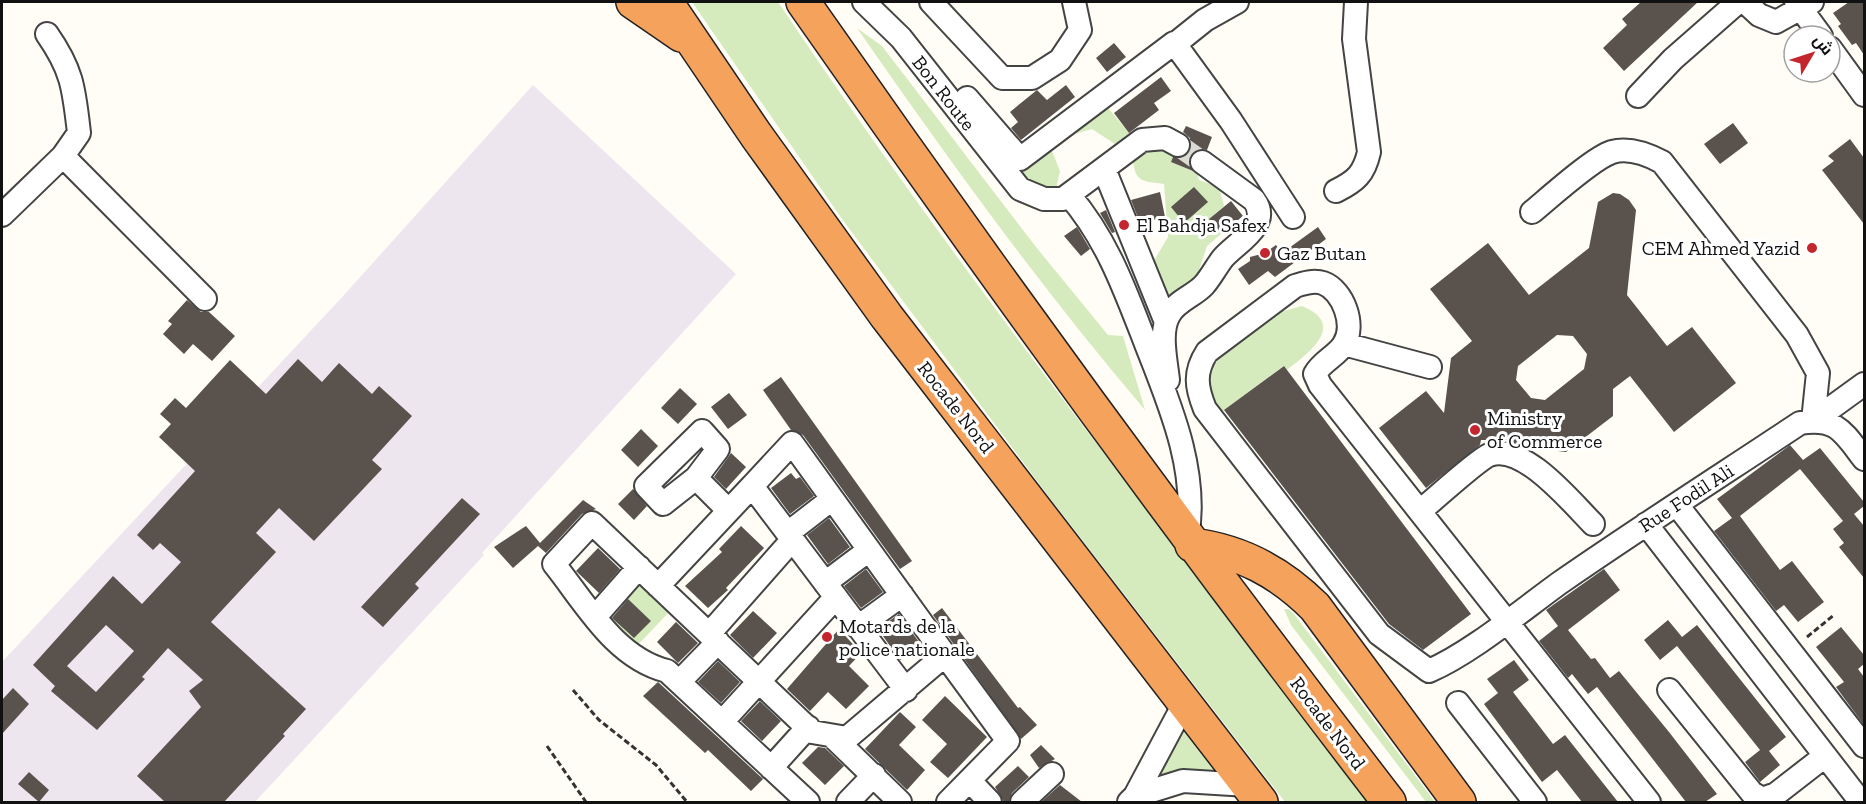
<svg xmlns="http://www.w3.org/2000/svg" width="1866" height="804" font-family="'Zilla Slab',Cairo,serif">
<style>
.industrial{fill:#eee6ef}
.green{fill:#d5ebbd}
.building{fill:#5a524d;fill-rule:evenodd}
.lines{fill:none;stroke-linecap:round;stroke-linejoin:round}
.minor-tunnel{stroke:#dbdad3;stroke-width:22;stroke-dasharray:22 11;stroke-linecap:butt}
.minor-casing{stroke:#444;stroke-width:26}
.highway-casing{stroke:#222;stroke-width:36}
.path{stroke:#333;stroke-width:3;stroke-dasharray:6 3;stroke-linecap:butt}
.minor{stroke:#fff;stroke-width:22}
.highway{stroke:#f5a25d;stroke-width:33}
.poi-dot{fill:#c4262e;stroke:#fff;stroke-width:2}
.labels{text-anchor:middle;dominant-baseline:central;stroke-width:6;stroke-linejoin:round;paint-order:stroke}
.street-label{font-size:20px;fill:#111;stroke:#fff}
.poi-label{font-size:20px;fill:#111;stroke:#fff;text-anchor:start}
</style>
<rect width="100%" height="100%" fill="#fffdf5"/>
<path class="industrial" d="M 533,85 L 736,274 L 482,553 L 484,555 L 255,802 L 2,802 L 2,662 L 344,295 Z"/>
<path class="green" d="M 692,2 L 778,2 C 963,278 1170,539 1372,802 L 1285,802 L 1049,497 L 842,219 Z
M 857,28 L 882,46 L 1036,247 L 1108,335 L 1123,336 L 1145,410 C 1041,288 948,159 857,28 Z
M 1108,108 L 1129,133 L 1115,144 L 1092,129 L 1075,134 L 1052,151 L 1060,171 L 1054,197 L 1013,180 Z
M 1170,149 L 1175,153 L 1171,162 L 1197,173 L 1199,180 L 1219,187 L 1224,206 L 1209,219 L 1221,234 L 1207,246 L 1197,276 L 1163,305 L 1152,264 L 1168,237 L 1164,184 C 1145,181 1134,184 1133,158 L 1146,152 Z
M 1302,306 C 1348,325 1308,353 1287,370 L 1283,366 L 1219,414 L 1203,372 L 1280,312 Z
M 641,581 L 671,610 L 633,650 L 603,621 Z
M 1284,609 L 1289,609 L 1294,614 L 1435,802 L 1426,802 L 1291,625 Z
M 1183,730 L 1215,772 L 1150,780 Z"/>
<path class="building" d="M 1641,2 L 1698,2 L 1624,71 L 1603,48 L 1627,25 L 1622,19 Z
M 1849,2 L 1864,2 L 1864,55 L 1856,43 L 1852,45 L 1838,26 L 1841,24 L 1833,13 Z
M 1114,43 L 1126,57 L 1107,72 L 1096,58 Z
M 1161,77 L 1171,91 L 1154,103 L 1159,110 L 1129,133 L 1114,113 Z
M 1066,85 L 1075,97 L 1021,140 L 1011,128 L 1018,122 L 1010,112 L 1037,90 L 1047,100 Z
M 1733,123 L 1748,143 L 1720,164 L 1704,144 Z
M 1186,126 L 1212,137 L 1207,150 L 1197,149 L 1191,155 L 1189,161 L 1193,171 L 1171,162 L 1173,157 L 1185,157 L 1190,151 L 1190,138 L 1183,132 Z
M 1850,139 L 1864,158 L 1864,224 L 1822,170 L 1834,161 L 1828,156 Z
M 1194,187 L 1208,202 L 1184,223 L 1171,207 Z
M 1160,192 L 1165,217 L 1140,223 L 1131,200 Z
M 1613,193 L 1620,194 L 1629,200 L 1636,210 L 1627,295 L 1667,346 L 1692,327 L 1736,383 L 1674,432 L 1630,376 L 1613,389 L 1613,416 L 1566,452 L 1525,447 L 1506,440 L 1481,440 L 1480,445 L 1426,488 L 1379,428 L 1426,391 L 1444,413 L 1451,358 L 1472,341 L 1430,289 L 1488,243 L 1529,295 L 1589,248 L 1598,202 ZM 1557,335 L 1573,336 L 1587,354 L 1584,369 L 1545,400 L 1531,398 L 1516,380 L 1518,366 Z
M 1231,201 L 1243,216 L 1221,234 L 1209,219 Z
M 1106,210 L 1115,232 L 1112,233 L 1100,213 Z
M 1077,227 L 1090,249 L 1081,256 L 1064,236 Z
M 1318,227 L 1326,239 L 1275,277 L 1268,271 L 1249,285 L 1238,269 L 1250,261 L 1250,257 L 1265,253 L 1276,245 L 1282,253 Z
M 187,300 L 201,312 L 209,312 L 235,336 L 212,361 L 193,344 L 184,354 L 163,334 L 172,324 L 168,321 Z
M 298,359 L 322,382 L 339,363 L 372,394 L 379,386 L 412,416 L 372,460 L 382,469 L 314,541 L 279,508 L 256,533 L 276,552 L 211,622 L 306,709 L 283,734 L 285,736 L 224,802 L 165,802 L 137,776 L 201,707 L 189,691 L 203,680 L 168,648 L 142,677 L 145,679 L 97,730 L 51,691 L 55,686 L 33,665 L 113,576 L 142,604 L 181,562 L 160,543 L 153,550 L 137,535 L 195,471 L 159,437 L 171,424 L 160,414 L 175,398 L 186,408 L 230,360 L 266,394 ZM 106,625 L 134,651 L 96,692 L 67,666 Z
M 1284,366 L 1471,614 L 1423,650 L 1389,624 L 1224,410 Z
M 781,377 L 912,561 L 900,569 L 803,435 L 791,430 L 763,390 Z
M 680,388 L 697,404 L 678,424 L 661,408 Z
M 729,393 L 747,415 L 728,429 L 711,407 Z
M 641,429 L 658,446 L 638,467 L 621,450 Z
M 1790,445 L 1803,460 L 1820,448 L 1864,502 L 1864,506 L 1854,514 L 1864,526 L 1864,578 L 1839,547 L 1844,543 L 1833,529 L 1843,521 L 1800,469 L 1740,516 L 1780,570 L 1792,561 L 1824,602 L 1798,622 L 1784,605 L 1776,611 L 1714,531 L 1732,518 L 1717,499 Z
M 731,453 L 746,467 L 726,489 L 714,477 Z
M 791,473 L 796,479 L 800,477 L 814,496 L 790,514 L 771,488 Z
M 633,489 L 647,506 L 634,520 L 618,504 Z
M 462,498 L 480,514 L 415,584 L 419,588 L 383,627 L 361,607 Z
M 583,500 L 596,509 L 582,514 L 546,553 L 538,546 L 513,568 L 494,547 L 526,526 L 540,543 Z
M 829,518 L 850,547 L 828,564 L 807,535 Z
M 741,526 L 764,548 L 726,588 L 728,590 L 708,608 L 685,586 L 722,552 L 719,549 Z
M 598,548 L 620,569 L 599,593 L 576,571 Z
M 866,569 L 883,592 L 861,608 L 844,586 Z
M 1604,569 L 1620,590 L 1568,630 L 1591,659 L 1595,658 L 1610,678 L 1619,671 L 1669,732 L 1717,794 L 1705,802 L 1686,802 L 1597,687 L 1588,694 L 1572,674 L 1568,678 L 1539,641 L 1558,626 L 1546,610 Z
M 628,599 L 651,621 L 634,638 L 612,618 Z
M 942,608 L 1018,708 L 1020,707 L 1037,725 L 1021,739 L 933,615 Z
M 753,611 L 777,633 L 753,658 L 730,635 Z
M 899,614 L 921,645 L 900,660 L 878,629 Z
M 1668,620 L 1682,637 L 1697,625 L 1786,737 L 1769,751 L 1780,765 L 1760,782 L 1745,762 L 1760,750 L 1677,646 L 1660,660 L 1644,640 Z
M 676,622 L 698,643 L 678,663 L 657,642 Z
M 1841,627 L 1864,655 L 1864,664 L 1858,669 L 1864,677 L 1864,725 L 1836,687 L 1844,682 L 1816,647 Z
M 839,629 L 861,653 L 849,666 L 869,686 L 846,709 L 828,692 L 810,711 L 787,689 Z
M 1514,660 L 1529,680 L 1513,692 L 1553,744 L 1565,735 L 1618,802 L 1582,802 L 1557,770 L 1542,782 L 1484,704 L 1498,693 L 1487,679 Z
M 718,661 L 740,682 L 721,703 L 698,682 Z
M 658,682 L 763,779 L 751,791 L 708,750 L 705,753 L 643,696 Z
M 13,688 L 29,704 L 2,734 L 2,700 Z
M 945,696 L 987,737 L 948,778 L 930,762 L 947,744 L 922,720 Z
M 760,701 L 781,721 L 762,741 L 741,721 Z
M 900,712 L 916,727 L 899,745 L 925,770 L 907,790 L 865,749 Z
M 1041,745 L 1055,759 L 1039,768 L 1030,755 Z
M 818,747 L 825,748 L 844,766 L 825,785 L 802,763 Z
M 1018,766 L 1029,777 L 1012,793 L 1009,802 L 1004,802 L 995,787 Z
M 29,772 L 49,790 L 39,802 L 18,784 Z
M 1060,785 L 1082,802 L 1041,802 Z"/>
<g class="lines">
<path class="minor-tunnel" d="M 1178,145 L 1202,162"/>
<g class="minor-casing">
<path id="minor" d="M 864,2 L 901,38 L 1020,189 L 1044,199 L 1063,199 L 1142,140 L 1165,138 L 1178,145
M 931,2 L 1002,78 L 1032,78 L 1060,60 L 1080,30 L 1074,2
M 1237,2 L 1205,20 L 1175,44 L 1231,121 L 1293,217
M 1745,2 L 1759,15 L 1776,22 L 1812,2
M 1796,2 L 1821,36
M 47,34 C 73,71 74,90 79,133 L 63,156
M 1830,48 L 1864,95
M 1638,96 L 1673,59 L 1738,2
M 967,98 L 1020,159 L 1174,43
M 1104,169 L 1166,322
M 1336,191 C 1356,181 1364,174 1369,152 L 1354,39 L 1356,2
M 1069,195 C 1107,239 1125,290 1146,344 C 1170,405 1199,472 1187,538
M 1532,212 C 1549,198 1593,158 1612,152 C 1629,147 1647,154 1662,162 L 1797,335 L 1818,373 L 1813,421 L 1864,384
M 2,215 L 63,156 L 205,299
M 1344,344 L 1430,367
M 1168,380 C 1166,361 1159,332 1169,315 C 1176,301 1194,296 1204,285 C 1211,277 1216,267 1223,258 C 1237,242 1272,225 1254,200 L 1202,162
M 696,478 L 663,504 L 646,486 L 702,431 L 718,449 L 696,478 L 728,510
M 752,486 L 792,443 L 945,655
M 1677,505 L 1864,746
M 1420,511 C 1435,499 1476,461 1489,455 C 1523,442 1572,503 1593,524
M 1646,524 L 1861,802
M 788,533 L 832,499
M 825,583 L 869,550
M 658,586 L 752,486 L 906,690
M 595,617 L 639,567
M 858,627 L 902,595
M 709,634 L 793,539
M 679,682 L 718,642
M 1669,690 L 1752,793 L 1762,799 L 1776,794 L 1825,756
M 1458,703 L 1535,802
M 722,722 L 836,597
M 832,736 L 900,802
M 771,768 L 808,727
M 970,781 L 990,802
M 1135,796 L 1183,781 L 1248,785
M 808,802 L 667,671 C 615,658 586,604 554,564 L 592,523 L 812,732 L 847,738 L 945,655 L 1008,741 L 948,802
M 848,802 L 874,775
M 1022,802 L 1052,774
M 1129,802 L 1135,796 L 1184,704
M 1649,802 L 1320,385 L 1315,374 C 1322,361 1337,356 1344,344 C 1356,325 1343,290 1323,283 C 1314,280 1304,283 1295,286 L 1207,352 C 1194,372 1196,387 1205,409 L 1379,634 L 1429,671 C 1471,653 1522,610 1561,582 C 1639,528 1720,476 1800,423 C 1837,417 1843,432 1864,459"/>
</g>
<g class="highway-casing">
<path id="highway" d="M 633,2 L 681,35
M 666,2 L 756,135 L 887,317 L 1261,802
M 803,2 C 992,273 1187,540 1389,802
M 1192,545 C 1241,551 1280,572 1315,607 L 1459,802"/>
</g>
<path class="path" d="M 1807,637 L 1834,615
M 573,690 L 599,720 L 656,765 L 687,802
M 547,746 L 586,802"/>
<use href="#minor" class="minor"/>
<use href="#highway" class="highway"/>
</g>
<g class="poi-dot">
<circle cx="1124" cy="225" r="6"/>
<circle cx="1812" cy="248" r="6"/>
<circle cx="1265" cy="253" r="6"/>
<circle cx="1475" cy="430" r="6"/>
<circle cx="827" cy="637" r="6"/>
</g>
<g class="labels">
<g class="street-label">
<text transform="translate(944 93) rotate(52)">Bon Route</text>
<text transform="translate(956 407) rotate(52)">Rocade Nord</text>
<text transform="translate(1686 498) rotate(-33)">Rue Fodil Ali</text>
<text transform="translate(1328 723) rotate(53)">Rocade Nord</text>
</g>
<g class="poi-label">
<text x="1136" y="225">El Bahdja Safex</text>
<text x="1800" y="248" text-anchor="end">CEM Ahmed Yazid</text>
<text x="1277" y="253">Gaz Butan</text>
<text x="1487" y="418">Ministry<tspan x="1487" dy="23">of Commerce</tspan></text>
<text x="839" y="626">Motards de la<tspan x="839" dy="23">police nationale</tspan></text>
</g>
</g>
<rect width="1866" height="804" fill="none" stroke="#111111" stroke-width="6"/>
<g transform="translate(1812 54) rotate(51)"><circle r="28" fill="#ffffff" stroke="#a0a0a0" stroke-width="1.5"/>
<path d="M0-4.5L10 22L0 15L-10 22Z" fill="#c4262e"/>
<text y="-9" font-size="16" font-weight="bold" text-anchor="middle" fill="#111111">ش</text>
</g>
</svg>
